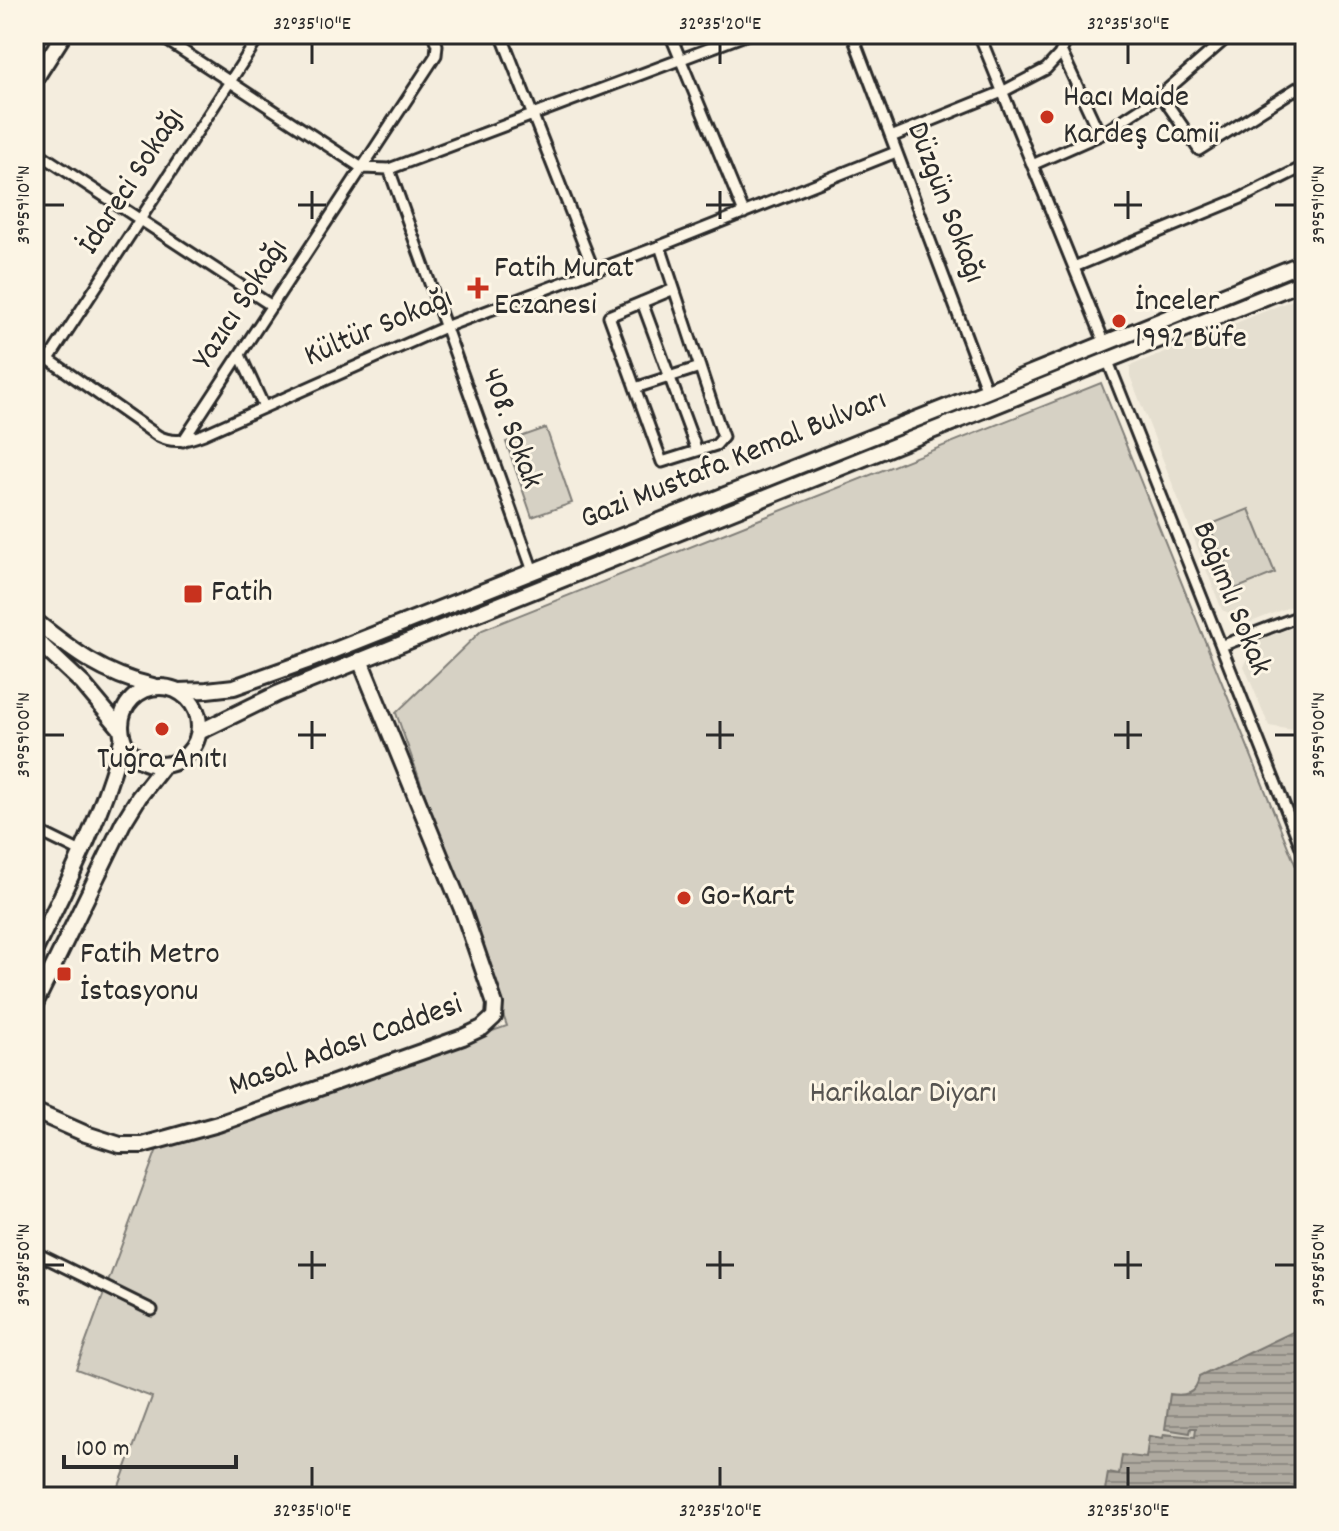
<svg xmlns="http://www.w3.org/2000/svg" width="1339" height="1531" font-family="Dekko,sans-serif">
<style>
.built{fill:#e5dfd0}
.park{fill:#d6d1c4;stroke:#807e78;stroke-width:2}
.water{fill:url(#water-rules);stroke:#7a7771;stroke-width:2}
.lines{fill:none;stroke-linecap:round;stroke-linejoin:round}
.street-casing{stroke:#2b2b2b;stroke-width:15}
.secondary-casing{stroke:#2b2b2b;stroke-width:20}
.street{stroke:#fcf5e5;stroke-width:9}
.secondary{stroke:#fcf5e5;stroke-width:14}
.ticks{fill:none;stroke:#2b2b2b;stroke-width:3}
.poi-dot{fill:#c8321e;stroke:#fcf5e5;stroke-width:3}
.labels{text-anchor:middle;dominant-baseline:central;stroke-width:6;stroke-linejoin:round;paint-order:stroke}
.poi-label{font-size:32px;fill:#2b2b2b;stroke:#fcf5e5;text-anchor:start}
.street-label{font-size:32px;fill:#2b2b2b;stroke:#fcf5e5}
.park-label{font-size:32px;fill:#565451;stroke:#fcf5e5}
.neatline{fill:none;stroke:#2b2b2b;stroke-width:3}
.ticks-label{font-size:20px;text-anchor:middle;fill:#2b2b2b}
</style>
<defs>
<pattern id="water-rules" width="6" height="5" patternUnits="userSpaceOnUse" patternTransform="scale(2)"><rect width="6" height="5" fill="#afaaa0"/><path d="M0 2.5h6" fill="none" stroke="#8f8b83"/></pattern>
</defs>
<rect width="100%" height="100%" fill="#f4edde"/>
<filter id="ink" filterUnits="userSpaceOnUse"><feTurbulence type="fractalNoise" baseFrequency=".0125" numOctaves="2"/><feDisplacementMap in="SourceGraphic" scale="16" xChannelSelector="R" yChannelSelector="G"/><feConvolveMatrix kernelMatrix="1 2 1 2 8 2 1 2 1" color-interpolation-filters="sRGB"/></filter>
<g filter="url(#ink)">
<path class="built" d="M 1305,295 L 1305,601 L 1251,622 L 1222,610 L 1130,376 L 1130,366 Z
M 1305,623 L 1305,732 L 1269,726 L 1244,666 L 1257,641 Z"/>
<path class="park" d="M 1101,383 L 1305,889 L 1305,1497 L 115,1497 L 152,1397 L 76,1369 L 157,1149 L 507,1026 L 396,713 L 482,630 Z
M 546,428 L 572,503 L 532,517 L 506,442 Z
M 1249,509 L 1275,573 L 1235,589 L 1209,525 Z"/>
<path class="water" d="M 1305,1326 L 1305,1497 L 1104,1497 L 1108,1473 L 1119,1475 L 1122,1455 L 1146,1458 L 1149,1436 L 1163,1438 L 1164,1434 L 1195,1437 L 1196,1428 L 1191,1428 L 1190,1433 L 1165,1429 L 1170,1394 C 1184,1396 1196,1395 1199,1377 Z"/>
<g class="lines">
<g class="street-casing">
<path id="street" d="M 157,34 L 362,168 L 389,169 L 748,34
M 501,34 L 594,271
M 670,34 L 744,213
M 852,34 L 987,391
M 979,34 L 1105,344
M 1061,51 L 1100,135
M 1161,95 L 1199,150 L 1297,88 L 1305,97
M 891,137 L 1002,92 L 1046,69 L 1059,55 L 1070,34
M 34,150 L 272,306
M 1032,165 L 1100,135 L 1161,95 L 1231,34
M 389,169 L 533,571
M 660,246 L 723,437 L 716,445 L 662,462 L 609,316 L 674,289
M 1074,267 L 1241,198 L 1305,166
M 642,302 L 697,451
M 34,349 L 158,436 C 174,444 188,440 204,434 L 445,327 L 660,246 L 896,152
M 240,355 L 264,407
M 49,359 L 261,34
M 1107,359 L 1305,857
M 635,388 L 700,367
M 183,441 L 436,55 L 437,45 L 433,34
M 1221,646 L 1305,614
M 34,661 L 42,645
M 34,829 L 83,853
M 34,1252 L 152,1310"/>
</g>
<g class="secondary-casing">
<path id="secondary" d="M 34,81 L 64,34
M 34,620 C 74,652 102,674 153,686
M 34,638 L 83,684 L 120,728
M121 726a39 39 0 1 1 78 0a39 39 0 1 1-78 0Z
M 178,691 L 207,690 L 234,687 L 310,660 L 987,391 L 1305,262
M 199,732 L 277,694 L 1305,281
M 34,952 C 68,883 103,815 122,740
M 34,1006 L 123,823 L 139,797 L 164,765
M 34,1111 L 86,1134 L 120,1145 L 142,1145 L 218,1124 L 463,1037 L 482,1028 L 494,1017 L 495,1004 L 464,914 L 360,660"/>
</g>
<use href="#street" class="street"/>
<use href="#secondary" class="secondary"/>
</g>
</g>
<path class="ticks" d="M 312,44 L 312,64M 720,44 L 720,64M 1128,44 L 1128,64M 312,191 L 312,219M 720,191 L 720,219M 1128,191 L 1128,219M 44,205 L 64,205M 298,205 L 326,205M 706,205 L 734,205M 1114,205 L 1142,205M 1275,205 L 1295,205M 312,721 L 312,749M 720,721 L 720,749M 1128,721 L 1128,749M 44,735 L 64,735M 298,735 L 326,735M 706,735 L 734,735M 1114,735 L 1142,735M 1275,735 L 1295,735M 312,1251 L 312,1279M 720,1251 L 720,1279M 1128,1251 L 1128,1279M 44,1265 L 64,1265M 298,1265 L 326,1265M 706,1265 L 734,1265M 1114,1265 L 1142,1265M 1275,1265 L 1295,1265M 312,1467 L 312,1487M 720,1467 L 720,1487M 1128,1467 L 1128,1487"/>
<g class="poi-dot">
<circle cx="1047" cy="117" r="8"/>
<path d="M474 276h8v8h8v8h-8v8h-8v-8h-8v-8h8z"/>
<circle cx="1119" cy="321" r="8"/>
<rect x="183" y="584" width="20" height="20" rx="4"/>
<circle cx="162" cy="729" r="8"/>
<circle cx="684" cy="898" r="8"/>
<rect x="56" y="966" width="16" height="16" rx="4"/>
</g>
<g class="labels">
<g class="poi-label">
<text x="1063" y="99">Hacı Maide<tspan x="1063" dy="37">Kardeş Camii</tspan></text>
<text x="494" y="270">Fatih Murat<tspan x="494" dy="37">Eczanesi</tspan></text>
<text x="1135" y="303">İnceler<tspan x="1135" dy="37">1992 Büfe</tspan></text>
<text x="211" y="594">Fatih</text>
<text x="162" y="761" text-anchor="middle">Tuğra Anıtı</text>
<text x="700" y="898">Go-Kart</text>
<text x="80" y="956">Fatih Metro<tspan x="80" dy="37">İstasyonu</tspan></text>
</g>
<g class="street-label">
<text transform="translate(133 182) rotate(-57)">İdareci Sokağı</text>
<text transform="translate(944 203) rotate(69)">Düzgün Sokağı</text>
<text transform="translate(242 305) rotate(-57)">Yazıcı Sokağı</text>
<text transform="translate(379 329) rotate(-23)">Kültür Sokağı</text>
<text transform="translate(510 429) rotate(70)">408. Sokak</text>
<text transform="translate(734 461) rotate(-22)">Gazi Mustafa Kemal Bulvarı</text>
<text transform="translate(1230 599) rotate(68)">Bağımlı Sokak</text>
<text transform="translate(346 1047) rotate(-20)">Masal Adası Caddesi</text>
</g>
<g class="park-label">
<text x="903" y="1095">Harikalar Diyarı</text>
</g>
</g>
<rect width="1339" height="1531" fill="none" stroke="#fcf5e5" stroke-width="88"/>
<path d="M64 1455v12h172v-12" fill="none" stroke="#2b2b2b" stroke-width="4"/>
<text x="76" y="1455" font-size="24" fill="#2b2b2b" stroke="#fcf5e5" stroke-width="6" paint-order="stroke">100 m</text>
<rect x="44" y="44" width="1251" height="1443" class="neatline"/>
<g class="ticks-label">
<text x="312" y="29">32°35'10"E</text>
<text x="720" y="29">32°35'20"E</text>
<text x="1128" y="29">32°35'30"E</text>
<text transform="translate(22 205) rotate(-90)" y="7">39°59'10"N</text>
<text transform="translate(1317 205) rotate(-90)" y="7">39°59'10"N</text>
<text transform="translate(22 735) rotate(-90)" y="7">39°59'00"N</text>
<text transform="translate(1317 735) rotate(-90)" y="7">39°59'00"N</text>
<text transform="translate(22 1265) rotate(-90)" y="7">39°58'50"N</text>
<text transform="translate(1317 1265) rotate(-90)" y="7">39°58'50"N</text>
<text x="312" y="1516">32°35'10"E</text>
<text x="720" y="1516">32°35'20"E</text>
<text x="1128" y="1516">32°35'30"E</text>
</g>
</svg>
